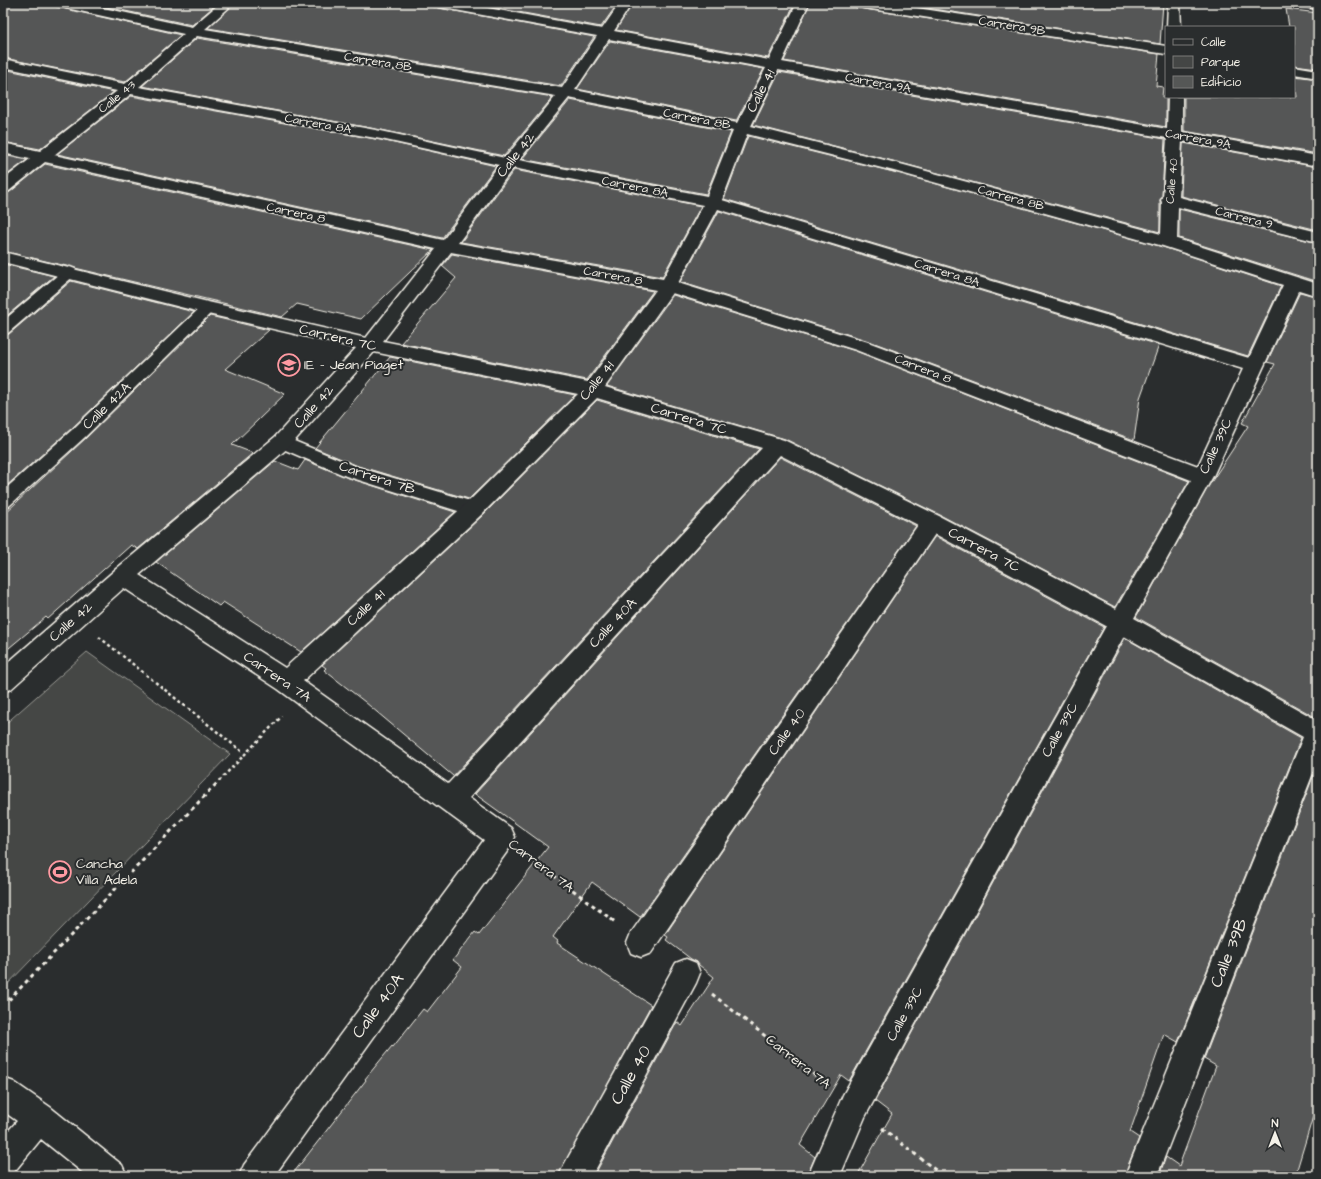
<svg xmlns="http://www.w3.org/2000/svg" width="1321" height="1179" font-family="'Architects Daughter',sans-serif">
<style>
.green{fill:#444645;stroke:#9c9c96}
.building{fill:#555756;stroke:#f4f1e8}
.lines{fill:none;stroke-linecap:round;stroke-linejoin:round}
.service-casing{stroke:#f4f1e8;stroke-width:3}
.minor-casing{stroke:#f4f1e8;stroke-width:3}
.path-far1{stroke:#f4f1e8;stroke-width:2.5;stroke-dasharray:3 3;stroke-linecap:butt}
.path{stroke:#f4f1e8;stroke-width:3;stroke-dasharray:4 4;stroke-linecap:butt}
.service{fill:#2a2d2e;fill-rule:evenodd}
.minor{fill:#2a2d2e;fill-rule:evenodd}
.labels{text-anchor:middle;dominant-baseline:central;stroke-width:4;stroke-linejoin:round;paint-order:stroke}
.far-street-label{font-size:12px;fill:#f4f1e8;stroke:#2a2d2e}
.street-label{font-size:14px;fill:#f4f1e8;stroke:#2a2d2e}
.poi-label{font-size:14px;fill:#f4f1e8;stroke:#2a2d2e;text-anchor:start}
.near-street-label{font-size:17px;fill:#f4f1e8;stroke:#2a2d2e}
</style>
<rect width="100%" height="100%" fill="#2a2d2e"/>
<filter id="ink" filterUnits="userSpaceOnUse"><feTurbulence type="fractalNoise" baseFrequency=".025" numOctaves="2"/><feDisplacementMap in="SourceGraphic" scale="8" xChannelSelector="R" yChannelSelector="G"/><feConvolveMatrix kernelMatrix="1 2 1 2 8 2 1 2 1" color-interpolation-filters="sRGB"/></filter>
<g filter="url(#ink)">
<path class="green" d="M 87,652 L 230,754 L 3,989 L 3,726 Z"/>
<path class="building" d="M 3,3 L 55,3 L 57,7 L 181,35 L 125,82 L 3,58 Z
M 87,3 L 218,3 L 192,25 Z
M 235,3 L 432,3 L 434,7 L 594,37 L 561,86 L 208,28 Z
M 468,3 L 618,3 L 601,27 Z
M 633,3 L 795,3 L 768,58 L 616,30 Z
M 810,3 L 851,3 L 853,7 L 858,8 L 1159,54 L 1156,86 L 1163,87 L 1162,97 L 1166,97 L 1166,127 L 784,61 Z
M 894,3 L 1163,3 L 1160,44 Z
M 1286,9 L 1318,13 L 1318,68 L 1294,65 L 1294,27 L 1289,27 Z
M 197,38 L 553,97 L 504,156 L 381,130 L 142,86 Z
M 610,41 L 764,69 L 736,121 L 577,89 Z
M 3,69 L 114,92 L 40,149 L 3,142 Z
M 779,72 L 1165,139 L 1162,197 L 1160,200 L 1160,232 L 904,164 L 753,125 Z
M 1294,76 L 1318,79 L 1318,154 L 1184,131 L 1184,97 L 1297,97 Z
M 131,96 L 381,140 L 496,166 L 442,238 L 57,154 Z
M 570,100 L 731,132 L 706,194 L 522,159 Z
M 748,136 L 894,172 L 1163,247 L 1281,286 L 1248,356 L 724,199 Z
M 1183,143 L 1318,167 L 1318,230 L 1181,196 Z
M 3,155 L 27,160 L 3,178 Z
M 45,164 L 433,250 L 361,319 L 297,304 L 282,317 L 3,251 L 3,194 L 10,192 Z
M 514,170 L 701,206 L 662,277 L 461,242 Z
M 1179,209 L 1318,243 L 1318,282 L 1179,238 Z
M 719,211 L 1159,345 L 1140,398 L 1134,440 L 869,341 L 680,282 Z
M 452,254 L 653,291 L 587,380 L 401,343 L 456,278 L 442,266 Z
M 3,264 L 54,276 L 3,319 Z
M 71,281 L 194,312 L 72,428 L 4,488 L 3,487 L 3,335 L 9,334 Z
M 1300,292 L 1318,297 L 1318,717 L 1315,717 L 1136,617 L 1208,487 L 1248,426 L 1242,423 L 1275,364 L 1267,362 Z
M 673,295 L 856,351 L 1189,481 L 1115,607 L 940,515 L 785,439 L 607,386 Z
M 210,316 L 269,330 L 225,369 L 285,394 L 232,445 L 253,453 L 138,549 L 131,545 L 48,619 L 46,617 L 3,653 L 3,515 L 86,438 Z
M 390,357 L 575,395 L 469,499 L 358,466 L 315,448 Z
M 597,400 L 759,449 L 453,776 L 365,702 L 324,670 L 326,668 L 322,665 L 482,516 Z
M 780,457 L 916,526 L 640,917 L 592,882 L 553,937 L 558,941 L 557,943 L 651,1005 L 558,1176 L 291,1176 L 366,1080 L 365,1079 L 392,1046 L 393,1047 L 423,1009 L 427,1012 L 462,967 L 453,960 L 475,932 L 479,935 L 548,847 L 475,794 Z
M 305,460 L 346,477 L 455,512 L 301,652 L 223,602 L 219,606 L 156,562 L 275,461 L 298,470 Z
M 935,536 L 1104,627 L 849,1081 L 841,1075 L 800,1145 L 815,1157 L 807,1176 L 594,1176 L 677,1022 L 682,1026 L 714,977 L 699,965 L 697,962 L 691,959 L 666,940 L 668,937 L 665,935 Z
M 1125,638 L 1301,738 L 1178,1042 L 1164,1034 L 1130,1132 L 1139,1138 L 1124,1176 L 857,1176 L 892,1114 L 875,1101 Z
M 1318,764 L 1318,1100 L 1295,1176 L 1159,1176 L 1166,1157 L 1179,1166 L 1216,1066 L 1204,1059 Z"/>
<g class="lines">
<g class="service-casing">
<path id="service" d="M 70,267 L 75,269 L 77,272 L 75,275 L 8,333 L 3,334 L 3,321 L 65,269 Z
M 208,303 L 213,305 L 215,308 L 213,311 L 85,437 L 9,506 L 3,508 L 3,491 L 73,429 L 203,305 Z
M 282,436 L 357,467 L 480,504 L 482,509 L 480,514 L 474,516 L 346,476 L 276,446 L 274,442 L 276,438 Z"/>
</g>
<g class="minor-casing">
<path id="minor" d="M 56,3 L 80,3 L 192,27 L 220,3 L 234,3 L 205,29 L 562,88 L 597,36 L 439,7 L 434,6 L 433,3 L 460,3 L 602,29 L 620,3 L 632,3 L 614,31 L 769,60 L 797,3 L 809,3 L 782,62 L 1167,129 L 1168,97 L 1182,97 L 1182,132 L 1318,156 L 1318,166 L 1182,141 L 1179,197 L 1318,232 L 1318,242 L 1178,207 L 1177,239 L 1318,284 L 1318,296 L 1299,290 L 1213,476 L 1134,618 L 1315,719 L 1318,718 L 1318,760 L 1157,1176 L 1125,1176 L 1303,737 L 1124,636 L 865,1117 L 840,1176 L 808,1176 L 843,1095 L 1106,626 L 935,534 L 651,953 L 641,957 L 631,953 L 627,943 L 631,933 L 918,525 L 780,455 L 469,798 L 511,828 L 515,837 L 511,846 L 274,1176 L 239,1176 L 244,1165 L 484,840 L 278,689 L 124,588 L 11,689 L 3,692 L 3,667 L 115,570 L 275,437 L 356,348 L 208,314 L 3,262 L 3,252 L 208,302 L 366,338 L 436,249 L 45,162 L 9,191 L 3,193 L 3,180 L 30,159 L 3,153 L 3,143 L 40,151 L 117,91 L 3,67 L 3,59 L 125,84 L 184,34 L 62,7 L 57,6 ZM 197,36 L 556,96 L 505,158 L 381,131 L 139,87 ZM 609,39 L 766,68 L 737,123 L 575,90 ZM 778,70 L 1167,138 L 1163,198 L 1161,200 L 1162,202 L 1161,234 L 904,165 L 751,126 ZM 131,94 L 381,139 L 499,165 L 443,240 L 54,155 ZM 569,98 L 733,131 L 707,196 L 519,160 ZM 747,134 L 894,171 L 1163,246 L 1283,285 L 1249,358 L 722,200 ZM 513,168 L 703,205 L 663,279 L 458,243 ZM 718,209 L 1243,369 L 1198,466 L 868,342 L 678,283 ZM 451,252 L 656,290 L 588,382 L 383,341 ZM 672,293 L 856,350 L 1191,480 L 1116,609 L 939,516 L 784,440 L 605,387 ZM 374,352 L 578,394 L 467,503 L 285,668 L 139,575 L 289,447 ZM 597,398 L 762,448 L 448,784 L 303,681 L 481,515 Z
M 852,3 L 884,3 L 1166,46 L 1166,54 L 858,7 L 853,6 Z
M 1168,3 L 1180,3 L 1181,27 L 1167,27 Z
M 1296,3 L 1318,3 L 1318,9 L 1297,6 Z
M 1294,66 L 1318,70 L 1318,78 L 1294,74 Z
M 686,959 L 696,963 L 700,973 L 696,983 L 592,1176 L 559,1176 L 564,1165 L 676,963 Z
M 3,1078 L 14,1082 L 50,1107 L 122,1165 L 127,1176 L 87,1176 L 41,1139 L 14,1172 L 3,1176 L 3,1137 L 17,1121 L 3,1111 Z"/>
</g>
<path class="path-far1" d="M 99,637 L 245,754
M 3,715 L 8,711
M 219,781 L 282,716"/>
<path class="path" d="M 528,856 L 615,922
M 712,994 L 826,1084
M 3,1006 L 220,780
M 882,1128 L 943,1176"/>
<use href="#service" class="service"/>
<use href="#minor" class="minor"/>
</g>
</g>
<defs>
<g id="school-ring" transform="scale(1.15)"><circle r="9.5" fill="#2a2d2e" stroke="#ff9aa2" stroke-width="1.5"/><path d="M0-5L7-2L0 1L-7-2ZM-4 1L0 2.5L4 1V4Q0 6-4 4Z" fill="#ff9aa2"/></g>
<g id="stadium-ring" transform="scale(1.15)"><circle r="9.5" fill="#2a2d2e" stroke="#ff9aa2" stroke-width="1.5"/><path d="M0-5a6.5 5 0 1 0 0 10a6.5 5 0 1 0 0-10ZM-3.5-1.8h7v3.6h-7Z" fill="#ff9aa2"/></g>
</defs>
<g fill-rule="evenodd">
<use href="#school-ring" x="289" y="365"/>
<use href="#stadium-ring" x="60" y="872"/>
</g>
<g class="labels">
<g class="far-street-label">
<text transform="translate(1012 26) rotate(9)">Carrera 9B</text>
<text transform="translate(378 62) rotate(9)">Carrera 8B</text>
<text transform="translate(878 83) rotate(10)">Carrera 9A</text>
<text transform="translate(117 97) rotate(-39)">Calle 43</text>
<text transform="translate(697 119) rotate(11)">Carrera 8B</text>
<text transform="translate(318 124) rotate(10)">Carrera 8A</text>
<text transform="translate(1198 139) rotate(10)">Carrera 9A</text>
<text transform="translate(1172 181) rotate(-85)">Calle 40</text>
<text transform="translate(635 187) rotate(11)">Carrera 8A</text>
<text transform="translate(1011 198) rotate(15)">Carrera 8B</text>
<text transform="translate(296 213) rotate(12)">Carrera 8</text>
<text transform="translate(1244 218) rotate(14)">Carrera 9</text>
<text transform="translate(947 273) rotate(17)">Carrera 8A</text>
<text transform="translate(613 276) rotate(10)">Carrera 8</text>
<text transform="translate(923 369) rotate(21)">Carrera 8</text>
</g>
<g class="street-label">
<text transform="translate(761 91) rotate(-63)">Calle 41</text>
<text transform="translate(516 155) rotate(-52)">Calle 42</text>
<text transform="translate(338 338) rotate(13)">Carrera 7C</text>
<text transform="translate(597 381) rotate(-51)">Calle 41</text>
<text transform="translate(107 406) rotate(-44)">Calle 42A</text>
<text transform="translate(314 407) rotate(-48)">Calle 42</text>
<text transform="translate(689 419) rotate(17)">Carrera 7C</text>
<text transform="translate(1216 446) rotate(-65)">Calle 39C</text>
<text transform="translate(377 478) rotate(18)">Carrera 7B</text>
<text transform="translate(984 550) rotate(28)">Carrera 7C</text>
<text transform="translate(366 608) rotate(-43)">Calle 41</text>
<text transform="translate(71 622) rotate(-41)">Calle 42</text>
<text transform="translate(613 623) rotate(-47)">Calle 40A</text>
<text transform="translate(277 677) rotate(34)">Carrera 7A</text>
<text transform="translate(1060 730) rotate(-61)">Calle 39C</text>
<text transform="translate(787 732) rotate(-55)">Calle 40</text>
<text transform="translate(541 866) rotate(37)">Carrera 7A</text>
<text transform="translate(905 1014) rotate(-61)">Calle 39C</text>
<text transform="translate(798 1062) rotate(38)">Carrera 7A</text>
</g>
<g class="poi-label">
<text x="304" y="365">IE - Jean Piaget</text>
<text x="76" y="864">Cancha<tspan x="76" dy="16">Villa Adela</tspan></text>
</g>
<g class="near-street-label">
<text transform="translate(1229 953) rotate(-68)">Calle 39B</text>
<text transform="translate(378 1006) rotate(-54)">Calle 40A</text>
<text transform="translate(631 1075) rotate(-61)">Calle 40</text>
</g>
</g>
<rect width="1321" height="1179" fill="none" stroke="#2a2d2e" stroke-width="16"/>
<rect x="8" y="8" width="1305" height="1163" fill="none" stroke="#f4f1e8" stroke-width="1.5" filter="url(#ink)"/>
<rect x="1165" y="26" width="130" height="72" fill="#2a2d2e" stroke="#7b7b78"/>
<rect x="1173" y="39" width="20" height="6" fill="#2a2d2e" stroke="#7b7b78"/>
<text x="1201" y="46" font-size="12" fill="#f4f1e8">Calle</text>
<rect x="1173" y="56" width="20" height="12" fill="#444645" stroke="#7b7b78"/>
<text x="1201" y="66" font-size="12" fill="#f4f1e8">Parque</text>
<rect x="1173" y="76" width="20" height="12" fill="#555756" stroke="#7b7b78"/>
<text x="1201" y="86" font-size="12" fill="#f4f1e8">Edificio</text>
<g transform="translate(1275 1133)" stroke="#2a2d2e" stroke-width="3" paint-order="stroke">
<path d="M0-3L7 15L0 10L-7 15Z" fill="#f4f1e8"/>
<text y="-6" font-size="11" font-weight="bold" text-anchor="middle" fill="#f4f1e8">N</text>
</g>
</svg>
